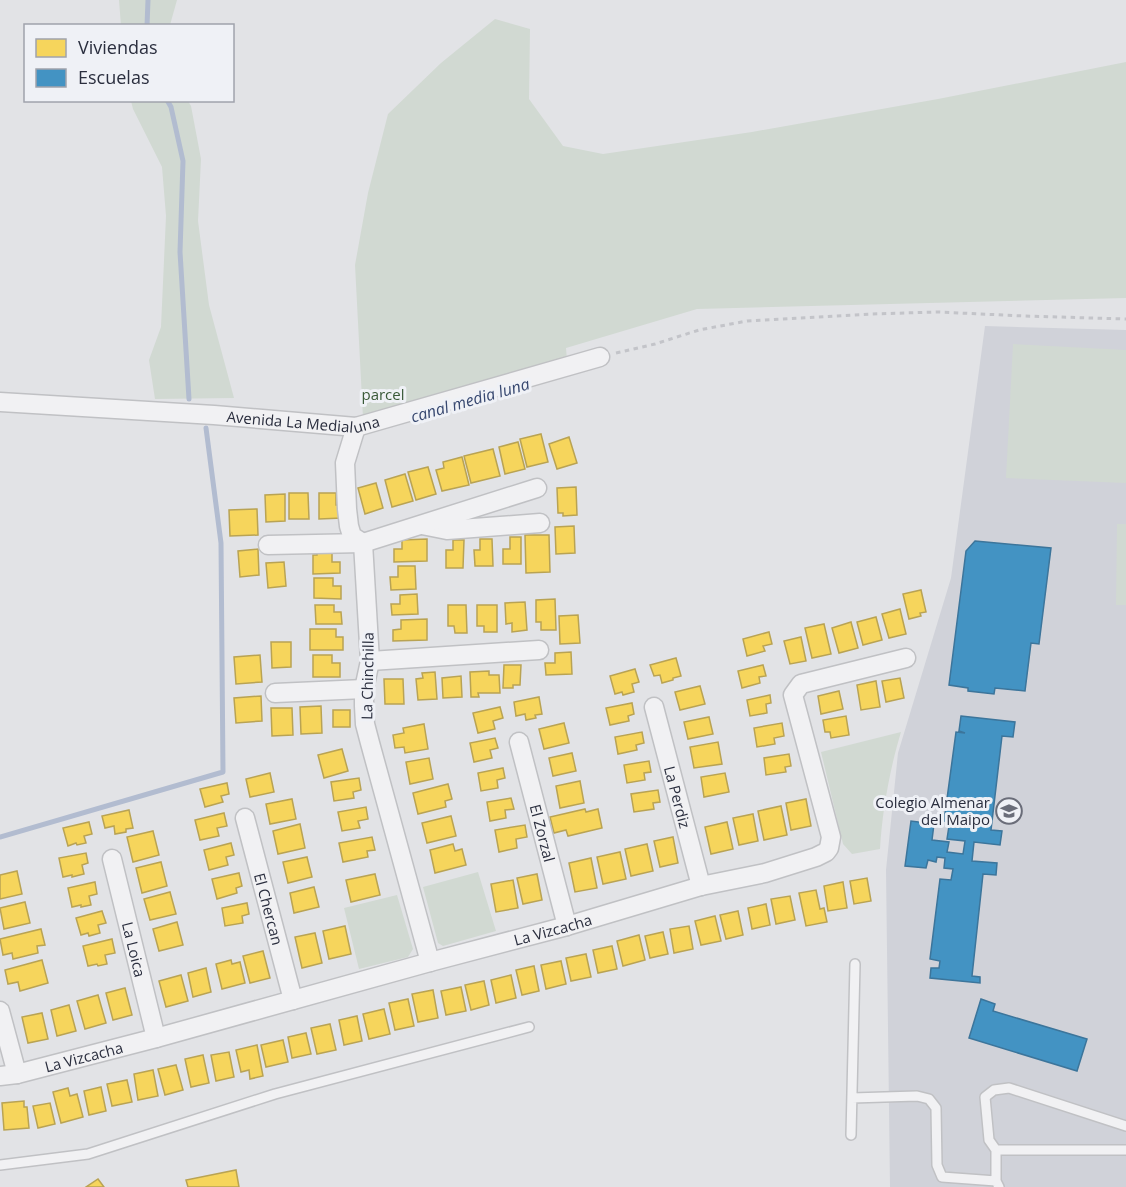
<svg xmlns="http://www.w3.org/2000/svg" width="1126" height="1187" font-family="'Open Sans',sans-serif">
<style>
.built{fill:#d0d2d9}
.green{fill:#d1d9d2}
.homes{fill:#f6d55c;stroke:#b9a353;stroke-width:1.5}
.schools{fill:#4393c3;stroke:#3c759b;stroke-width:1.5}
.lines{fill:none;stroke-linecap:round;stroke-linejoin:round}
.stream{stroke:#b2bcd0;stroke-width:5}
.lane-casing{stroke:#c0c1c4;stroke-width:12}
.street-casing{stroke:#c0c1c4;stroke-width:21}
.path{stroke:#c3c4c9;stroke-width:3;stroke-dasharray:4.5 4.5;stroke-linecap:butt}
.lane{stroke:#f1f1f3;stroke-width:9}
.street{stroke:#f1f1f3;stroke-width:18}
.labels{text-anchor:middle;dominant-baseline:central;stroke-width:6;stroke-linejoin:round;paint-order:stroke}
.park-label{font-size:15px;fill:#395938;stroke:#eff1f6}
.street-label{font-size:15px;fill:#2a2e3e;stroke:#eff1f6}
.poi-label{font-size:15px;fill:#2a2e3e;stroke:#eff1f6;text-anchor:end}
.water-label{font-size:16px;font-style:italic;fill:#374870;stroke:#eff1f6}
</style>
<rect width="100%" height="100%" fill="#e2e3e6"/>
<path class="built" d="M 985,326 L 1126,330 L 1126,1187 L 890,1187 L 886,870 L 898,753 L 951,578 Z"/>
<path class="green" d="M 119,0 L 177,0 L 170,25 L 121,26 Z
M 495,19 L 530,29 L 529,99 L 563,146 L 603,154 L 752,132 L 938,99 L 1126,62 L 1126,298 L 697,309 L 566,348 L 567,361 L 363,418 L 355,265 L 368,193 L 388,114 L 441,63 Z
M 131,101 L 188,101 L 191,106 L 201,159 L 198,221 L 209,305 L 234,398 L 155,399 L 149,360 L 161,327 L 166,216 L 162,167 L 133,109 Z
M 1013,344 L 1126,350 L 1126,483 L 1006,478 Z
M 1117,524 L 1126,524 L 1126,605 L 1116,605 Z
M 901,732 C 890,768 882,812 880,849 L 852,854 L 843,844 L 821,752 Z
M 478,872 L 496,931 L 443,946 L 438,943 L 423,887 Z
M 397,895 L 413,949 L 408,957 L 359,969 L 344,908 Z"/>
<path class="homes" d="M 541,434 L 548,462 L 527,467 L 520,439 Z
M 569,437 L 577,463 L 557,469 L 549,444 Z
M 518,442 L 525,469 L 505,474 L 499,447 Z
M 493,449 L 500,476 L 471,483 L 464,456 Z
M 462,457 L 469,485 L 442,491 L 436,470 L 444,468 L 443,462 Z
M 428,467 L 436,494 L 416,500 L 408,472 Z
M 405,474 L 413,501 L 392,507 L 385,480 Z
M 376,483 L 383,508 L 365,514 L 358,488 Z
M 576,487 L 577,515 L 563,516 L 563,513 L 558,513 L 557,488 Z
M 289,493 L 308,493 L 309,519 L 289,519 Z
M 319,493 L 336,493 L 336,505 L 342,505 L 342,518 L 319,519 Z
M 285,494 L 285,521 L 266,522 L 265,495 Z
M 257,509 L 258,535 L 230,536 L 229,510 Z
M 574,526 L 575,553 L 556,554 L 555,527 Z
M 525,535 L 549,535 L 550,572 L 526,573 Z
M 510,537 L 521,537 L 521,564 L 503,564 L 503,549 L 510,549 Z
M 427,539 L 427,561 L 394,562 L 394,549 L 402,549 L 402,540 Z
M 480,539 L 492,539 L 493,566 L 475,566 L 474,550 L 480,550 Z
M 453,540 L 464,540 L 463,568 L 446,568 L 446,550 L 453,550 Z
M 258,549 L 259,575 L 240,577 L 238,551 Z
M 317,552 L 332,552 L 332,562 L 340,562 L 340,573 L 313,574 L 313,555 L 317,555 Z
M 284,562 L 286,586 L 268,588 L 266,563 Z
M 398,566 L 415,566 L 416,589 L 391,590 L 390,577 L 398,577 Z
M 314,578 L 333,578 L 333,586 L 341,586 L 341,599 L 314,598 Z
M 921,590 L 926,612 L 920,613 L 921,616 L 909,619 L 903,594 Z
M 417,594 L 418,614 L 392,615 L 391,604 L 400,604 L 400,595 Z
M 555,599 L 556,630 L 541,630 L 541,622 L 536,622 L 536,600 Z
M 525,602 L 527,630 L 512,632 L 512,623 L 506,624 L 505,603 Z
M 315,605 L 334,605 L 334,612 L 341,612 L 342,624 L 316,624 Z
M 448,605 L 466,605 L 467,633 L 455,633 L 454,626 L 448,626 Z
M 477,605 L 497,605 L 497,632 L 484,632 L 484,626 L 477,626 Z
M 900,609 L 906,634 L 889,638 L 882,614 Z
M 578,615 L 580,643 L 560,644 L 559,616 Z
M 876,617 L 882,640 L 863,645 L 857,622 Z
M 427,619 L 427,640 L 393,641 L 393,630 L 401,629 L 401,620 Z
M 851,622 L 858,648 L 839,653 L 832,628 Z
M 824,624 L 831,654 L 812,658 L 805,628 Z
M 310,629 L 336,629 L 336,637 L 343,637 L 343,650 L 310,650 Z
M 769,632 L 772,644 L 763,646 L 765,651 L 747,656 L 743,639 Z
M 801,637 L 806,661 L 790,664 L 784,641 Z
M 271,642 L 291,642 L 291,667 L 272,668 Z
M 571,652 L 572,674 L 546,675 L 545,663 L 555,663 L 555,653 Z
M 260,655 L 262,682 L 236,684 L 234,657 Z
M 313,655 L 332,655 L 332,663 L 340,663 L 340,677 L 313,677 Z
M 676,658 L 681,676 L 673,678 L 673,680 L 662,683 L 660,675 L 654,676 L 650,665 Z
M 504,665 L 521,665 L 520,685 L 513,685 L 513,688 L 503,688 Z
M 763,665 L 766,676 L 759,677 L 760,683 L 742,688 L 738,671 Z
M 635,669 L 639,682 L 632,684 L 634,692 L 623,695 L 622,692 L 615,694 L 610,676 Z
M 489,671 L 489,675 L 499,675 L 500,693 L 478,693 L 479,697 L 471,697 L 470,672 Z
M 435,672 L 437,699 L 418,700 L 416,679 L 423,678 L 422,673 Z
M 461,676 L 462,697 L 443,698 L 442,678 Z
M 900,678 L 904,698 L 886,702 L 882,681 Z
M 384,679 L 403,679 L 404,704 L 385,704 Z
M 876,681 L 880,707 L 861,710 L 857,685 Z
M 700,686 L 705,704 L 680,710 L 675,692 Z
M 839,691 L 843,709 L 821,714 L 818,696 Z
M 770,695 L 771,703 L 766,704 L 767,713 L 750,716 L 747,700 Z
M 261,696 L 262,721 L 236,723 L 234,698 Z
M 539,697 L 542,714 L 535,715 L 536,718 L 526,720 L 525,714 L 516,716 L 514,702 Z
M 632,703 L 634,714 L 628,716 L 629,721 L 610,725 L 606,708 Z
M 321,706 L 322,733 L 301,734 L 300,707 Z
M 500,707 L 503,718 L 493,721 L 495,729 L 478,733 L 473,713 Z
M 271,708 L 292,708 L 293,735 L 272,736 Z
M 333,710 L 350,710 L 350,727 L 333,727 Z
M 846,716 L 849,735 L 831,738 L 830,732 L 825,732 L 823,720 Z
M 709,717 L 713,734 L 688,739 L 684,722 Z
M 564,723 L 569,743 L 544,749 L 539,729 Z
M 782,723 L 784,736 L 774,738 L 775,744 L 757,747 L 754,728 Z
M 424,724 L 428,749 L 405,753 L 404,747 L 395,748 L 393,735 L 404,733 L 403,728 Z
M 642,732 L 644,743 L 636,745 L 637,750 L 618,754 L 615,737 Z
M 495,738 L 498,748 L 490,750 L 492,758 L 474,762 L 470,743 Z
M 718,742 L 722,764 L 694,768 L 690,747 Z
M 342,749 L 348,771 L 324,778 L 318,755 Z
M 572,753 L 576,771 L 553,776 L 549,758 Z
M 789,754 L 791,766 L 785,767 L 786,772 L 766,775 L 764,758 Z
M 429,758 L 433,779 L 410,784 L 406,762 Z
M 649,761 L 651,772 L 644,773 L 645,780 L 627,783 L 624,765 Z
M 503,768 L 505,778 L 497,780 L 498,788 L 481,791 L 478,773 Z
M 270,773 L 274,792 L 250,797 L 246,779 Z
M 725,773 L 729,792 L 704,797 L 701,777 Z
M 359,778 L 361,790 L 353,792 L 354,798 L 334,801 L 331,782 Z
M 580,781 L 584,803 L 560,808 L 556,786 Z
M 227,783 L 229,794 L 221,796 L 223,802 L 205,807 L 200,789 Z
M 448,784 L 452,799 L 445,801 L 446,807 L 418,814 L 413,793 Z
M 658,790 L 660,802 L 653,803 L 654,809 L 634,812 L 631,794 Z
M 511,798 L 514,809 L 505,810 L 506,818 L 490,821 L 487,802 Z
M 292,799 L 296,819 L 270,824 L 266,804 Z
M 806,799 L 811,826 L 791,830 L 786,803 Z
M 781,806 L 787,835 L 764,840 L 758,811 Z
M 366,807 L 368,819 L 358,821 L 360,828 L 342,831 L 338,812 Z
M 585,809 L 586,812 L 598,809 L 602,828 L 568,836 L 566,830 L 554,833 L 550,817 Z
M 129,810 L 133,828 L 126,829 L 126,832 L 115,834 L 114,826 L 105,828 L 102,816 Z
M 224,813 L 227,826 L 217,828 L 219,836 L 200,840 L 195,820 Z
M 753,814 L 758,841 L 739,845 L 733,818 Z
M 451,816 L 456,836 L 427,843 L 422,823 Z
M 89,822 L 92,834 L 84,836 L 86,843 L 77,845 L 76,843 L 68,846 L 63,828 Z
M 727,822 L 733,849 L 711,854 L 705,827 Z
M 300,824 L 305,848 L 278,854 L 273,831 Z
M 525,825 L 527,837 L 516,839 L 517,848 L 499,852 L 495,830 Z
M 153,831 L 159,855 L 133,862 L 127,837 Z
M 372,837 L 375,850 L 367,851 L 368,857 L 343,862 L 339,843 Z
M 673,837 L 678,863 L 660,867 L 654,841 Z
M 231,843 L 234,855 L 226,857 L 228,865 L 209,870 L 204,850 Z
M 453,844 L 455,851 L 462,849 L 466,865 L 435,873 L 430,850 Z
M 647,844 L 653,871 L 631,876 L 625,849 Z
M 620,852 L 626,879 L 603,884 L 597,857 Z
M 86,853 L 88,863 L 82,865 L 84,874 L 72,877 L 72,875 L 63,877 L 59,858 Z
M 307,857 L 312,877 L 288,883 L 283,862 Z
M 591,858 L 597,888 L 575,892 L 569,863 Z
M 161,862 L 167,886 L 142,893 L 136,868 Z
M 17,871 L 22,894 L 0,899 L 0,875 Z
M 239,873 L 242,886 L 236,888 L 237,893 L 217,899 L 212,879 Z
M 375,874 L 380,895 L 351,902 L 346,880 Z
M 537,874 L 542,900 L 523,904 L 517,878 Z
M 867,878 L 871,901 L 854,904 L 850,881 Z
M 513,880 L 518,908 L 496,912 L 491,884 Z
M 95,882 L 97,894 L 89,896 L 91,905 L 81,907 L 81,905 L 72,907 L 68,888 Z
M 843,882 L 847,908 L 828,911 L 824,886 Z
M 314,887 L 319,907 L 294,913 L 290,893 Z
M 816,890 L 820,909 L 824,908 L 827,922 L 806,926 L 799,893 Z
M 170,892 L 176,914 L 150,920 L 144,899 Z
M 790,896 L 795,920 L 776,924 L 771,899 Z
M 25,902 L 30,923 L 4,929 L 0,908 Z
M 247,903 L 249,914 L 242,916 L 243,923 L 225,926 L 222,908 Z
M 766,904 L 770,925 L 752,929 L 748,908 Z
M 102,911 L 106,923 L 98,925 L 100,933 L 89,936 L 88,933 L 81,935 L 76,918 Z
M 738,911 L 743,935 L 726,939 L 720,915 Z
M 715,916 L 721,941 L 701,945 L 695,921 Z
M 177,922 L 183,945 L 159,951 L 153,929 Z
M 345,926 L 351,954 L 329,959 L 323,931 Z
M 689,926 L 693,949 L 674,953 L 670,929 Z
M 41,929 L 45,945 L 37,946 L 38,953 L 13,959 L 12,953 L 3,955 L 0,939 Z
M 663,932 L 668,954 L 650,958 L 645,936 Z
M 315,933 L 322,963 L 302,968 L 295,937 Z
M 639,935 L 645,960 L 623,966 L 617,941 Z
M 112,939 L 115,953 L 105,955 L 107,964 L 98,966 L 97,964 L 88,966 L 83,946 Z
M 612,946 L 617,969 L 598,973 L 593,950 Z
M 263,951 L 270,978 L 250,983 L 243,956 Z
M 586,954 L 591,977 L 571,981 L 566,958 Z
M 42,960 L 48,983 L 20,991 L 18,982 L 8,984 L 5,970 Z
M 231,960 L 232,964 L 240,962 L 245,983 L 222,989 L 216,964 Z
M 561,961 L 566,984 L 546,989 L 541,965 Z
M 534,966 L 539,991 L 522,995 L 516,970 Z
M 206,968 L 211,992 L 193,997 L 188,973 Z
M 181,975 L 188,1001 L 166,1007 L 159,981 Z
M 511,975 L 516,998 L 496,1003 L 491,980 Z
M 484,981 L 489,1005 L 471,1010 L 465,985 Z
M 461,987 L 466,1011 L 446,1015 L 441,991 Z
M 125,988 L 132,1015 L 113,1020 L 106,993 Z
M 433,990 L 438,1018 L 418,1022 L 412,994 Z
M 98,995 L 106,1023 L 85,1029 L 77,1001 Z
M 408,999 L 414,1026 L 395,1030 L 389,1003 Z
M 69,1005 L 76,1031 L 57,1036 L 51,1010 Z
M 384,1009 L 390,1034 L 369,1039 L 363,1014 Z
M 42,1013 L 48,1039 L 28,1043 L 22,1017 Z
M 357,1016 L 362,1041 L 344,1045 L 339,1020 Z
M 330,1024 L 336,1050 L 317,1054 L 311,1028 Z
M 306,1033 L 311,1054 L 292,1058 L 288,1037 Z
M 283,1040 L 288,1062 L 266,1067 L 261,1045 Z
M 257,1045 L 263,1076 L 250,1079 L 249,1070 L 241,1072 L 236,1050 Z
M 229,1052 L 234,1077 L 216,1081 L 211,1055 Z
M 203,1055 L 209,1083 L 191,1087 L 185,1059 Z
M 176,1065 L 183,1090 L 165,1095 L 158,1069 Z
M 153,1070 L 158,1096 L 138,1100 L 134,1074 Z
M 127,1080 L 132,1102 L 112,1106 L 107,1084 Z
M 101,1087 L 106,1111 L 89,1115 L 84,1091 Z
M 68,1088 L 70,1096 L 77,1094 L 83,1117 L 61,1123 L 53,1092 Z
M 24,1101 L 24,1107 L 27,1107 L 29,1128 L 4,1130 L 2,1103 Z
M 50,1103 L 55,1124 L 38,1128 L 33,1106 Z
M 236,1170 L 239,1187 L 188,1187 L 186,1180 Z
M 98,1179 L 104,1187 L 86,1187 Z"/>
<path class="schools" d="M 975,541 L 1051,548 L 1039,644 L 1031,643 L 1025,691 L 995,688 L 994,694 L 968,691 L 968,688 L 949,685 L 966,551 Z
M 961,716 L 1015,722 L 1013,737 L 1002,736 L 991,830 L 1002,831 L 1000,845 L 974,842 L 972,861 L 997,863 L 996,875 L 983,874 L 972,976 L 980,977 L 980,983 L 930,978 L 931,968 L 939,968 L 940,961 L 930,959 L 940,879 L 951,880 L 953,869 L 944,868 L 945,858 L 937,857 L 936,862 L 928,860 L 926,868 L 905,866 L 911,821 L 934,824 L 932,840 L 949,842 L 947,852 L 963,854 L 965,841 L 947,839 L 949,826 L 955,827 L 955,822 L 944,821 L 956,732 L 965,733 L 959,731 Z
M 981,999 L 995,1004 L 993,1011 L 1087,1039 L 1077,1071 L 969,1038 Z"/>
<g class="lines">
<path class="stream" d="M 147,26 L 148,0
M 167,100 L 171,107 L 183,161 L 180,252 L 189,399
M 0,837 L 223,772 L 221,543 L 206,428"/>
<g class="lane-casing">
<path id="lane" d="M 852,1098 L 917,1096 L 929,1099 L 936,1108 L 937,1165 L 942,1177 L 996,1181
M 851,1135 L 855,964
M 996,1150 L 989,1140 L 985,1097 L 994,1090 L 1009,1088 L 1126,1126
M 0,1165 L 88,1154 L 275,1094 L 529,1027
M 999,1187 L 996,1181 L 996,1150 L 1126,1150"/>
</g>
<g class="street-casing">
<g id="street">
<path id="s1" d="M 0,402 L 214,415 L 356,427 L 600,357"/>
<path d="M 356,427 L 345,463 L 347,509 L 349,526 L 352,536 L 363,543 L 370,661 L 364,689 L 364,706 L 365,724 L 370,743 L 430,962"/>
<path d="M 422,525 L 447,530 L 540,523"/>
<path d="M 268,545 L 363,543 L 537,488"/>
<path d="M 370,661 L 539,650"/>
<path d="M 275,693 L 364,689"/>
<path id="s2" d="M 654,707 L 701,886"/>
<path id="s3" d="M 519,742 L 567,926"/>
<path id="s4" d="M 245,818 L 293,1000"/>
<path id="s5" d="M 112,859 L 156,1038"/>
<path d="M 0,1011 L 17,1074"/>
<path id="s6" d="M 0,1076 L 17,1074 L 156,1038 L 430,962 L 567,926 L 701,886 L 765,873 L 816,857 L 826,852 L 829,848 L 831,837 L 793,695 L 801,684 L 906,658"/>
</g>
</g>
<path class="path" d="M 616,353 L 655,344 L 699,330 L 747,321 L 871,314 L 938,312 L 1024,316 L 1126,319"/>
<use href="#lane" class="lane"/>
<use href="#street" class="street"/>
</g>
<defs>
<g id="school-ring" transform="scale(1.35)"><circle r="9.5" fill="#eff1f6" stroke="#6a6d79" stroke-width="1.5"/><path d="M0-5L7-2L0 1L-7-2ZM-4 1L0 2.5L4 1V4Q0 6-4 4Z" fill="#6a6d79"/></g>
</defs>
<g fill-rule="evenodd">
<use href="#school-ring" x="1009" y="811"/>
</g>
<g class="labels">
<g class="park-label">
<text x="383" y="394">parcel</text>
</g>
<g class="street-label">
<text stroke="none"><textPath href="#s1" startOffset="304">Avenida La Medialuna</textPath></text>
<text transform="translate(367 676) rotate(-89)">La Chinchilla</text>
<text stroke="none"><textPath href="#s2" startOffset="93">La Perdiz</textPath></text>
<text stroke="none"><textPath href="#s3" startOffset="94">El Zorzal</textPath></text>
<text stroke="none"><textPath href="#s4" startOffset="94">El Chercan</textPath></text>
<text stroke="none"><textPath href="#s6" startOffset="572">La Vizcacha</textPath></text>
<text stroke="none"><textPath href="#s5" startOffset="93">La Loica</textPath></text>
<text stroke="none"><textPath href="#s6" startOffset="86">La Vizcacha</textPath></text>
</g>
<g class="poi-label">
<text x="990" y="802">Colegio Almenar<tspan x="990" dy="17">del Maipo</tspan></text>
</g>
<g class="water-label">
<text transform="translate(470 400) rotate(-16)">canal media luna</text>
</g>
</g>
<rect x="24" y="24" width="210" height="78" fill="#eff1f6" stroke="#a0a3ac" stroke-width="1.5"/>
<rect x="36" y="39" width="30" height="18" fill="#f6d55c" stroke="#a0a3ac" stroke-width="1.5"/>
<text x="78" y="54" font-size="18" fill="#2a2e3e">Viviendas</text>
<rect x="36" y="69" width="30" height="18" fill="#4393c3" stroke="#a0a3ac" stroke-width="1.5"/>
<text x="78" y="84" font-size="18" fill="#2a2e3e">Escuelas</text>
</svg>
